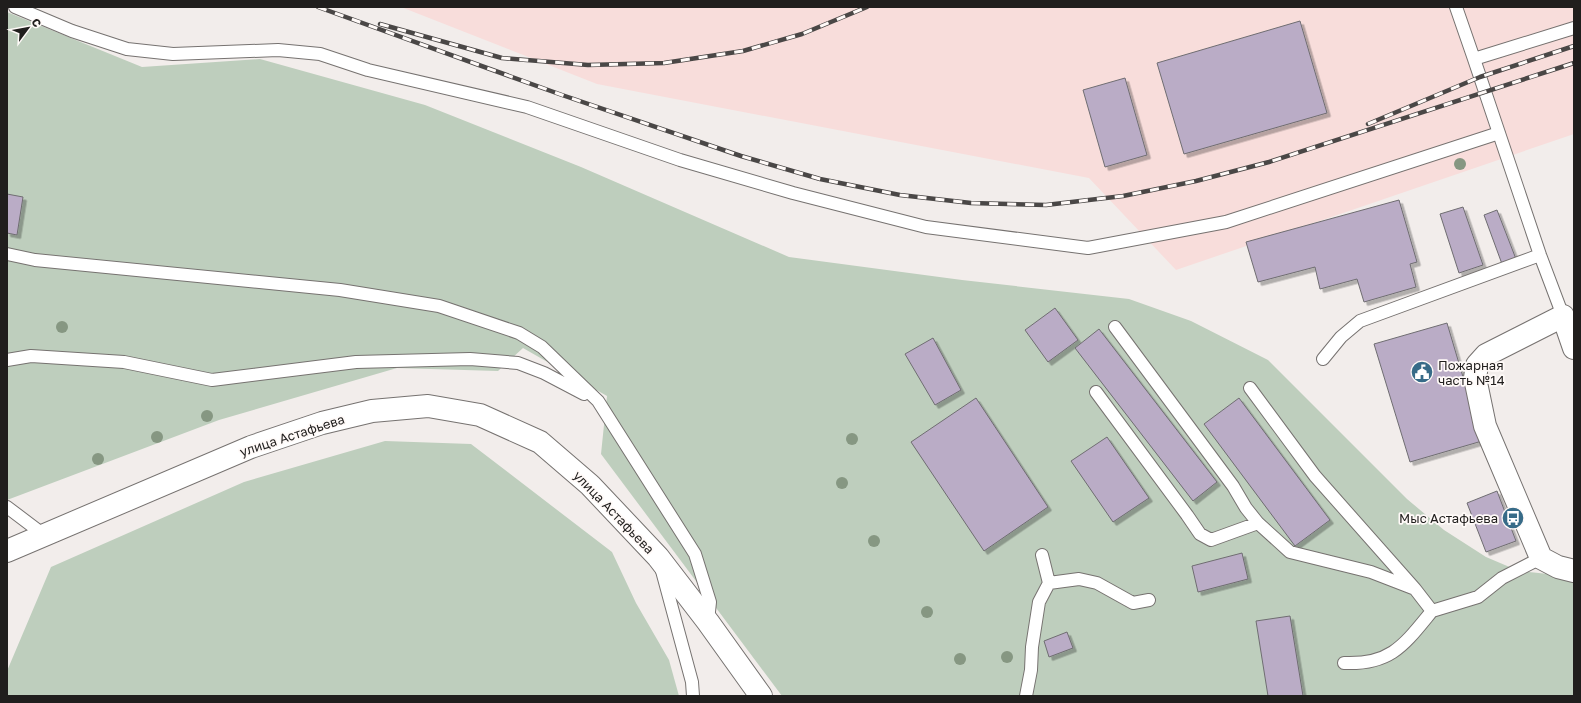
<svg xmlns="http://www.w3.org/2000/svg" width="1581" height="703" font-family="'Golos Text',sans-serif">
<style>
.industrial{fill:#f8dddb}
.green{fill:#becebd}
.building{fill:#baacc6;stroke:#6f6d71;filter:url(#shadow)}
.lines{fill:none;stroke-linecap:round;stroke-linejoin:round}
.lane-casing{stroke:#767270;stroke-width:14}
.primary-casing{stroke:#767270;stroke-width:24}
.lane{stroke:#fff;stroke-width:12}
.primary{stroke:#fff;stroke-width:22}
.rail-casing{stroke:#4a4746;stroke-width:4.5}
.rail{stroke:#fffaf8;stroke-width:3;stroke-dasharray:9;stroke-linecap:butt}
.tree{fill:#869782}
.labels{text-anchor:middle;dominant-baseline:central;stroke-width:3.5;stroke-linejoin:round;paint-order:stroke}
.poi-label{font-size:13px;fill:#201e1d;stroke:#fffaf8;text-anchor:start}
.street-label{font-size:13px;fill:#201e1d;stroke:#fffaf8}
</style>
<defs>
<filter id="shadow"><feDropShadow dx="3.5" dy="3.5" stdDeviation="0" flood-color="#0004"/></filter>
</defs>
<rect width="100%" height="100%" fill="#f2edeb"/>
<path class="industrial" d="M 401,7 L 1574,7 L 1574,134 L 1176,270 L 1089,178 L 597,84 Z"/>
<path class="green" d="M 7,12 L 142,67 L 260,59 L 425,105 L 581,167 L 789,257 L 962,280 L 1129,299 L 1191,321 L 1268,360 L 1407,499 L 1444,530 L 1486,557 L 1519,571 L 1558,575 L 1574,573 L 1574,696 L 782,696 L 601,454 L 607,396 L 523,348 L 498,371 L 397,368 L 219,420 L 7,500 Z
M 385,441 L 471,444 L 612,552 L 636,603 L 669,660 L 679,696 L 7,696 L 7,671 L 51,567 L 244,482 Z"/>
<path class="building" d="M 1300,21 L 1327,113 L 1184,154 L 1157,63 Z
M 1125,78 L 1147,155 L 1105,167 L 1083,90 Z
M 7,194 L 23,197 L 17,235 L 7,233 Z
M 1399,200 L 1417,262 L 1410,264 L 1416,287 L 1364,302 L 1357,279 L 1320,289 L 1315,267 L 1258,282 L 1246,242 Z
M 1463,207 L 1483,265 L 1459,273 L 1440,214 Z
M 1497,210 L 1516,259 L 1502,264 L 1484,215 Z
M 1055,308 L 1078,340 L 1048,362 L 1025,330 Z
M 1447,323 L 1482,441 L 1410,462 L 1374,344 Z
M 1099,329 L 1217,482 L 1193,501 L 1075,348 Z
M 933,338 L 961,390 L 935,405 L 905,354 Z
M 976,398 L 1048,507 L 984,551 L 911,442 Z
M 1239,398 L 1330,520 L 1295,546 L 1204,424 Z
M 1107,437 L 1149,498 L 1113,522 L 1071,461 Z
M 1497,491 L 1516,541 L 1486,552 L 1467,503 Z
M 1242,553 L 1248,579 L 1198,592 L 1192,566 Z
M 1290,616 L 1303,696 L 1268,696 L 1256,621 Z
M 1067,632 L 1073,648 L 1049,657 L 1044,641 Z"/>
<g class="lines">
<g class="lane-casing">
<path id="lane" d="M 15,7 L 72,31 L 127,49 L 173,54 L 278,50 L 320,54 L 368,70 L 527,107 L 680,160 L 793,193 L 926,227 L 1088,248 L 1226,222 L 1499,133
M 1456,7 L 1474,59 L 1574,28
M 1474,59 L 1540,255 L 1563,316
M 7,254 L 35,260 L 340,290 L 439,306 L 519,333 L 542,347 L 598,401 L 695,554 L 710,602 L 708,621
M 1115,327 L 1233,486 L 1246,508 L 1258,523 L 1290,552 L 1371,572 L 1415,589
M 1323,359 L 1341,337 L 1360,321 L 1540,255
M 7,360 L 31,356 L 124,362 L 212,380 L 356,362 L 470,359 L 518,363 L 544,373 L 584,394
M 1250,388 L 1315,476 L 1415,589 L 1432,611 L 1478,597 L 1502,578 L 1541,558
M 1096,392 L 1187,515 L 1200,534 L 1211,540 L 1258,523
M 7,507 L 44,535
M 662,571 L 692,682 L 693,696
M 1049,583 L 1079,579 L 1097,583 L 1133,603 L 1149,600
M 1344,663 C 1391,665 1404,645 1432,611
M 1026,696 L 1031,670 L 1032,647 L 1039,602 L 1049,583 L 1042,555"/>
</g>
<g class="primary-casing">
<path id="primary" d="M 1574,348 L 1563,316 L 1486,355 L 1477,365 L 1475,378 L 1485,426 L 1541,558 L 1558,567 L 1574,571
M 7,551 L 251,447 L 322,423 L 372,411 L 428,406 L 480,415 L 540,442 L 590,485 L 658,557 L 708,622 L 761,696"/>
</g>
<use href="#lane" class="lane"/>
<use href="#primary" class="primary"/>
<g class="rail-casing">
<path id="rail" d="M 318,7 L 562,95 L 741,156 L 820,179 L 900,195 L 971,203 L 1046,205 L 1123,196 L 1196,181 L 1269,162 L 1574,63
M 380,24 L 502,58 L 588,65 L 664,63 L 743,51 L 802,34 L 867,7
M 1368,124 L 1480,77 L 1574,46"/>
</g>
<use href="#rail" class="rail"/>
</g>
<g class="tree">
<circle cx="1460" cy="164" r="6"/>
<circle cx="62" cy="327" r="6"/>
<circle cx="207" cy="416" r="6"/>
<circle cx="157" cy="437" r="6"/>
<circle cx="852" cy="439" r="6"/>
<circle cx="98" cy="459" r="6"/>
<circle cx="842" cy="483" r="6"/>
<circle cx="874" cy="541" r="6"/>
<circle cx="927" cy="612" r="6"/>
<circle cx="1007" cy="657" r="6"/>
<circle cx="960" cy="659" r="6"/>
</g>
<defs>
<g id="civic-disc" transform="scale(1.15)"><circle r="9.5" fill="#376b88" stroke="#fffaf8"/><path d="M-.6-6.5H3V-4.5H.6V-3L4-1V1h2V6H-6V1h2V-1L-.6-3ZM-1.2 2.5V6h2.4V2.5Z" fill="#fff"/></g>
<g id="bus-disc" transform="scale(1.15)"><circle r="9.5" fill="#376b88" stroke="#fffaf8"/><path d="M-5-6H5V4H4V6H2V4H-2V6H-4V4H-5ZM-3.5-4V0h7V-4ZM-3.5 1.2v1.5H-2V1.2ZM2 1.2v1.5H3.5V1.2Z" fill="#fff"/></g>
</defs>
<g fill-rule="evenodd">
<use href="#civic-disc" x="1422" y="372"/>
<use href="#bus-disc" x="1513" y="518"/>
</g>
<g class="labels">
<g class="poi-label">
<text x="1438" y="365">Пожарная<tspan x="1438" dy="15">часть №14</tspan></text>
<text x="1498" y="518" text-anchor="end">Мыс Астафьева</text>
</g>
<g class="street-label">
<text transform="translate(292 435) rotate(-18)">улица Астафьева</text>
<text transform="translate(614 512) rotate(46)">улица Астафьева</text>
</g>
</g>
<rect width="1581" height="703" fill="none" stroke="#201e1d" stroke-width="16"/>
<g transform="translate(28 28) rotate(58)" stroke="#fffaf8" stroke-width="3" paint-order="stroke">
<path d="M0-3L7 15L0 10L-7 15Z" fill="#201e1d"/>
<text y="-6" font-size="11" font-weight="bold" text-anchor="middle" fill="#201e1d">С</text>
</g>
</svg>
